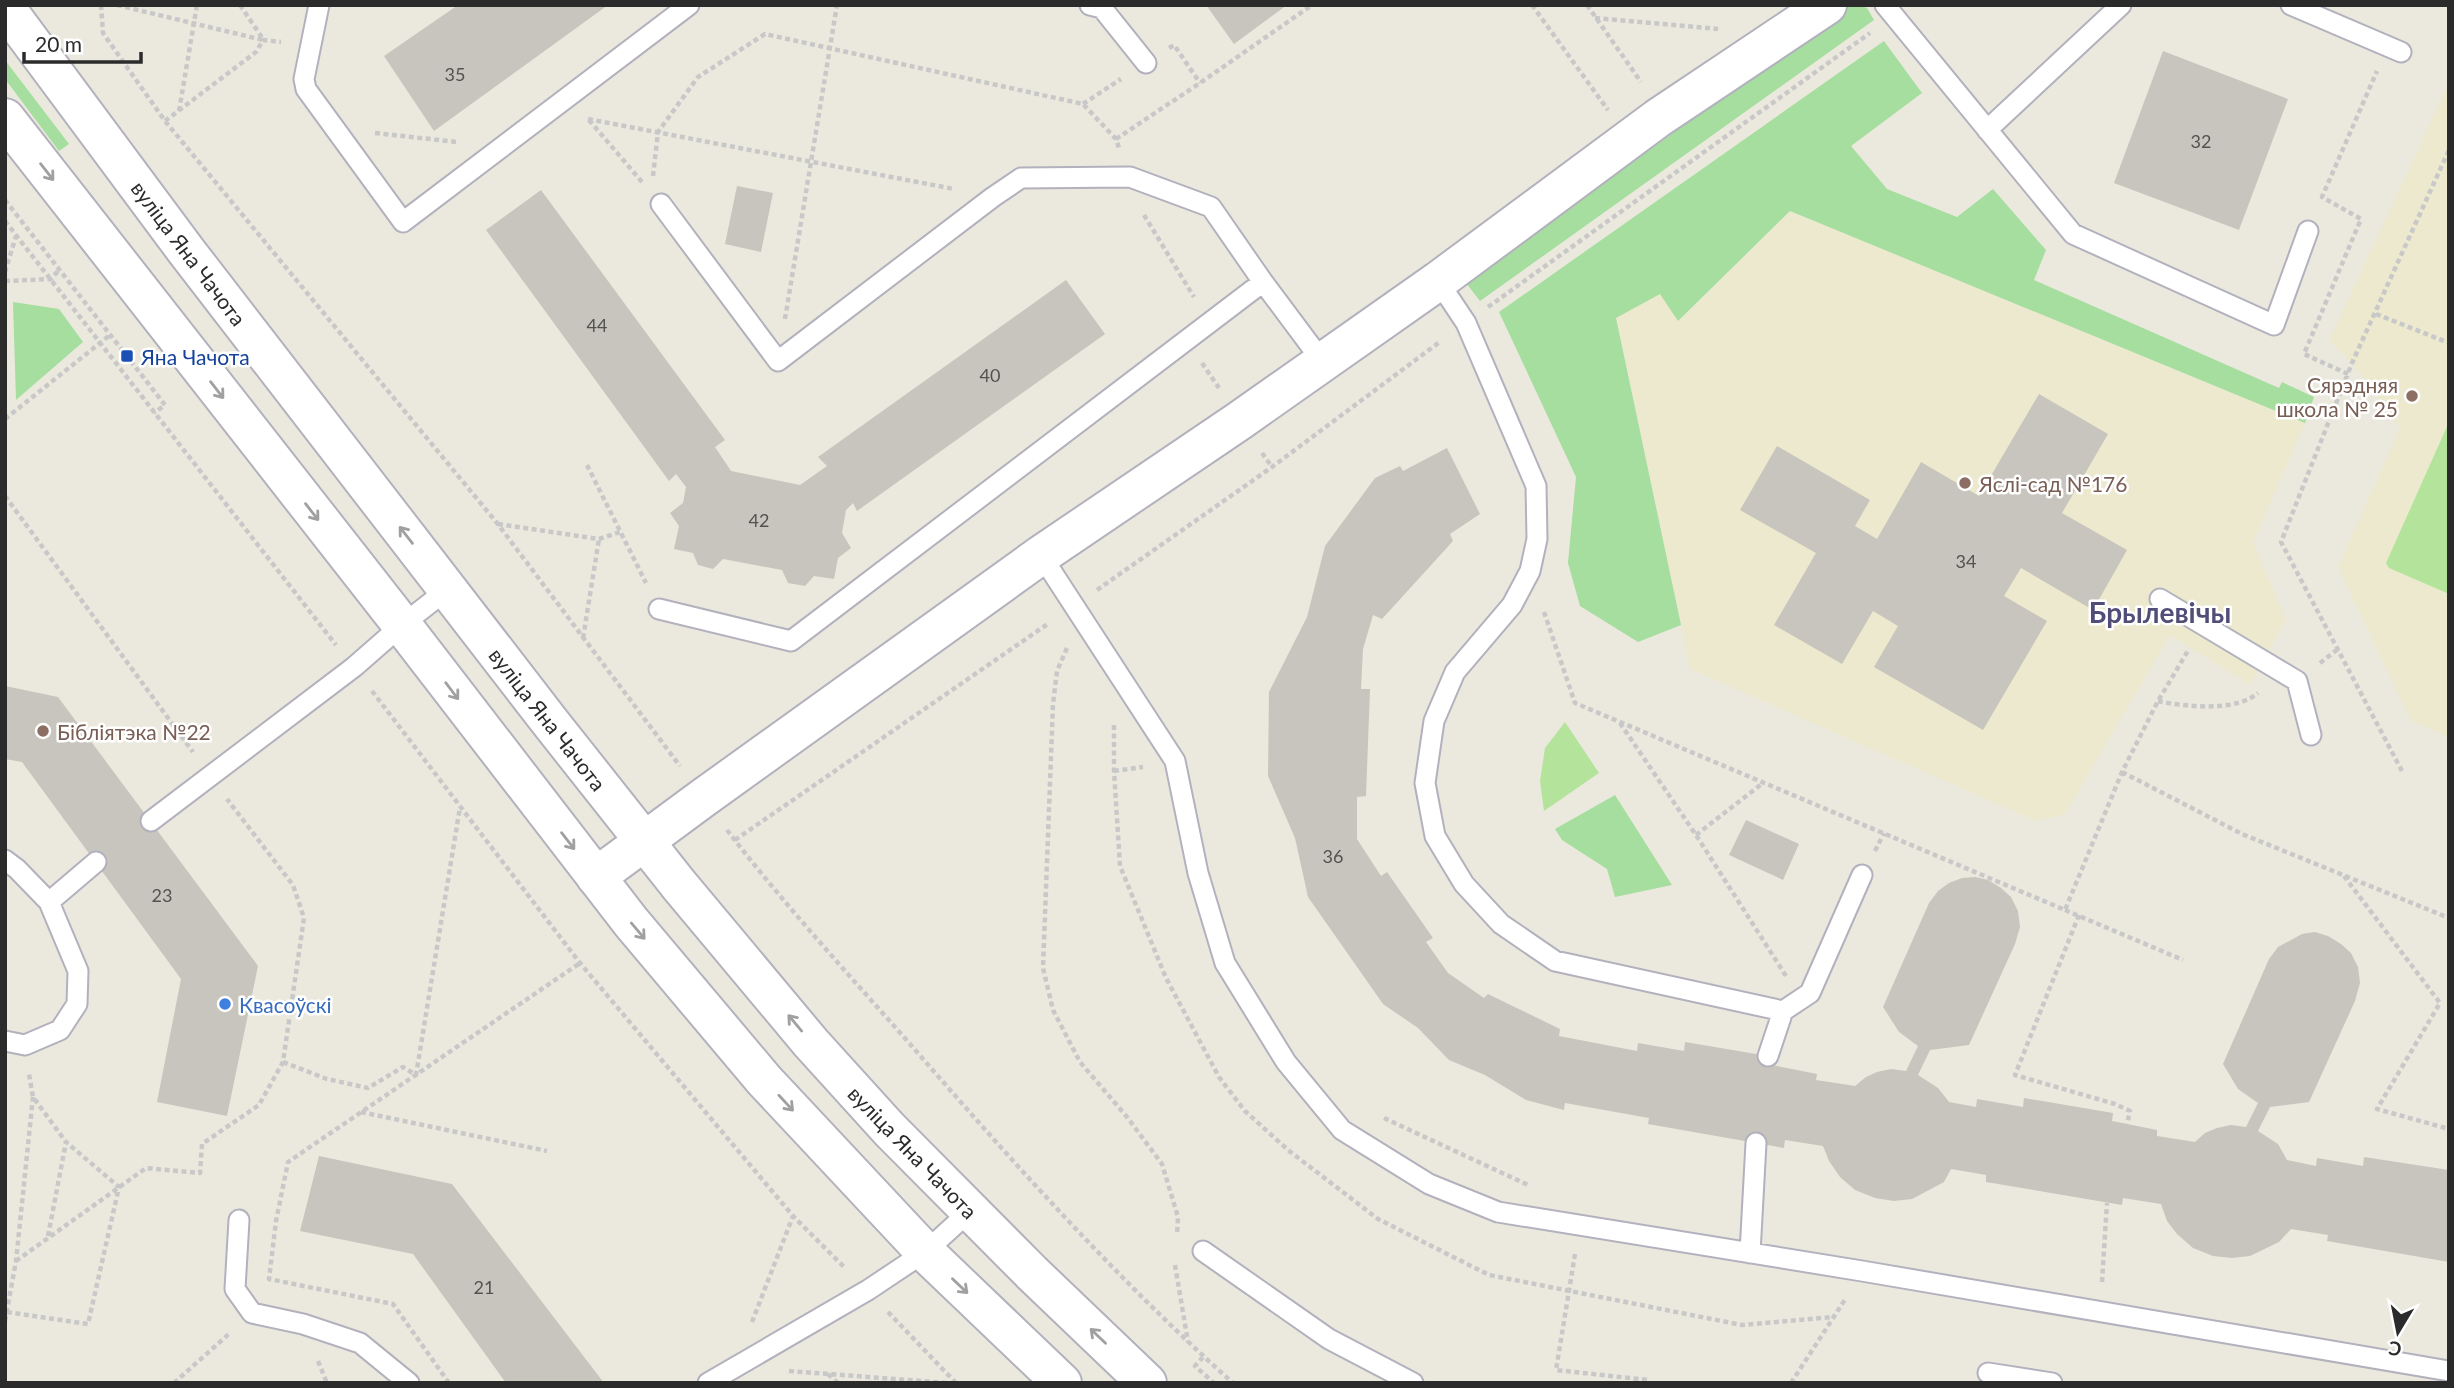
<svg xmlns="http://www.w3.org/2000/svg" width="2454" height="1388" font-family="Lato,sans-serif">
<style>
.education{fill:#ece9ce}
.green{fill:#a5de9e}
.pitch{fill:#b4e49b}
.building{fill:#c7c5bd}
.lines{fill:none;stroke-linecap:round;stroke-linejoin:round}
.lane-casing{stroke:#b2b1bd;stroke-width:23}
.street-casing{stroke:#b2b1bd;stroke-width:42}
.secondary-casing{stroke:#b2b1bd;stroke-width:42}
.path{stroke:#c8c8c8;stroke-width:4.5;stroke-dasharray:5 3.5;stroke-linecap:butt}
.lane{stroke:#fff;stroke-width:19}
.street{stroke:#fff;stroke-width:38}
.secondary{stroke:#fff;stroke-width:38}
.oneway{stroke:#a0a0a0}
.transit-dot{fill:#1a4fb4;stroke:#fff;stroke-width:2.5}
.education-dot{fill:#8d6e63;stroke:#fff;stroke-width:2.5}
.shop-dot{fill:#3f7fe0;stroke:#fff;stroke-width:2.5}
.labels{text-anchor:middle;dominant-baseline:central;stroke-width:5;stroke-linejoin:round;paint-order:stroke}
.number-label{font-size:18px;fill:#525250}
.street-label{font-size:21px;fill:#2b2b2b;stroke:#fff}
.transit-label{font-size:21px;fill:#164399;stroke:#fff;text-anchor:start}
.education-label{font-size:21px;fill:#785e54;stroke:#fff;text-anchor:start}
.shop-label{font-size:21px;fill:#366cbe;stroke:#fff;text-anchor:start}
.district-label{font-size:28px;font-weight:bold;fill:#504e78;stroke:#fff}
</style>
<rect width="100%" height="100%" fill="#ebe9de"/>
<path class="education" d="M 2449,83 L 2449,737 L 2411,721 L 2338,567 L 2400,428 L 2352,363 L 2329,340 Z
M 1790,211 L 2305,423 L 2253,543 L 2286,619 L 2250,685 L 2170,635 L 2065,814 L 2036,821 L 1690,669 L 1616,318 L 1660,293 L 1679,321 Z"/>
<path class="green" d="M 1849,5 L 1859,5 L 1867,8 L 1874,20 L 1480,301 L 1466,283 Z
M 1884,41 L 1922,93 L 1851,146 L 1887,189 L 1957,217 L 1993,189 L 2046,250 L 2034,280 L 2279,388 L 2282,382 L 2314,397 L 2305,423 L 1790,211 L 1678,321 L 1660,294 L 1616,318 L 1681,625 L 1638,642 L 1580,606 L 1568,563 L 1576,477 L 1499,312 Z
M 5,60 L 69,144 L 59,151 L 5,79 Z
M 13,302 L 59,309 L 83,342 L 16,400 Z
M 1615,795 L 1672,885 L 1615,897 L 1607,869 L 1562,840 L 1555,829 Z"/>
<path class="pitch" d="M 2449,422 L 2449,594 L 2389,568 L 2386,563 Z
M 1565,722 L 1599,773 L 1544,811 L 1540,781 L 1545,748 Z"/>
<path class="building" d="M 458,5 L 608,5 L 434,131 L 384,56 Z
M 1206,5 L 1287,5 L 1234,44 Z
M 2163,51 L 2288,99 L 2239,230 L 2114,183 Z
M 737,186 L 773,193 L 761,252 L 725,244 Z
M 541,190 L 725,440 L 715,447 L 731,471 L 800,485 L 827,466 L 818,457 L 1066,280 L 1105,334 L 857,511 L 853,503 L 846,510 L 842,533 L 851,548 L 838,558 L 834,579 L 814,576 L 805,586 L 788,583 L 782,570 L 723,559 L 713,569 L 698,565 L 693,553 L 674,549 L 679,526 L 670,513 L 683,503 L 686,487 L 676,474 L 669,481 L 486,230 Z
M 2039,394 L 2108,434 L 2062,513 L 2127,550 L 2093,610 L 2021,568 L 2004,596 L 2047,621 L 1983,730 L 1874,667 L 1898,626 L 1873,611 L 1842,664 L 1774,625 L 1816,553 L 1740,510 L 1777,446 L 1870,500 L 1855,526 L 1877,539 L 1921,462 L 1979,496 Z
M 1447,448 L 1480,514 L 1450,534 L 1453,541 L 1382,619 L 1373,615 L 1363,649 L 1361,689 L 1370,689 L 1366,796 L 1357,797 L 1357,839 L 1381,876 L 1387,872 L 1433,938 L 1426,942 L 1448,973 L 1484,998 L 1488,994 L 1560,1029 L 1559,1036 L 1637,1051 L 1638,1043 L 1684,1051 L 1685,1042 L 1768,1056 L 1773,1057 L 1772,1065 L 1817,1074 L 1816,1080 L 1855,1086 L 1866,1077 L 1877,1072 L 1891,1069 L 1906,1071 L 1918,1046 L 1899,1032 L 1883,1007 L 1929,903 L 1938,891 L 1949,883 L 1962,878 L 1975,877 L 1988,880 L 2001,888 L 2011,897 L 2018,911 L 2020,927 L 2015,944 L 1969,1045 L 1930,1050 L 1918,1075 L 1938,1088 L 1949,1102 L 1976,1107 L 1977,1099 L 2023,1107 L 2024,1098 L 2113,1113 L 2112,1121 L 2157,1130 L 2157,1136 L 2195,1142 L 2205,1133 L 2217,1128 L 2231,1125 L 2246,1127 L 2258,1103 L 2238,1089 L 2223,1064 L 2269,959 L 2278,947 L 2302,934 L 2315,932 L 2328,936 L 2341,944 L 2351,953 L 2358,967 L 2360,983 L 2355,1001 L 2309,1102 L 2270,1107 L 2258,1131 L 2278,1144 L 2287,1160 L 2316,1166 L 2317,1158 L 2363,1166 L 2364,1157 L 2449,1170 L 2449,1262 L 2327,1241 L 2328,1235 L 2291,1229 L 2279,1242 L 2250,1256 L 2232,1258 L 2213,1256 L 2193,1248 L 2177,1234 L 2167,1221 L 2161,1204 L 2123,1198 L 2122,1205 L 1986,1182 L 1986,1175 L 1951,1169 L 1944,1182 L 1912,1199 L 1894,1201 L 1875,1198 L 1855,1190 L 1840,1177 L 1829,1161 L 1823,1146 L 1785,1140 L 1784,1148 L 1756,1143 L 1648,1124 L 1649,1118 L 1565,1103 L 1564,1110 L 1526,1100 L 1485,1075 L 1449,1060 L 1418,1028 L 1383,1004 L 1308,897 L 1295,838 L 1268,776 L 1269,692 L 1307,617 L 1325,546 L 1375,478 L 1400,466 L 1403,471 Z
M 5,686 L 58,697 L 258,966 L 227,1116 L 157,1102 L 181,979 L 22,762 L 5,759 Z
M 1746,820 L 1799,844 L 1783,880 L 1729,855 Z
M 319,1156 L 452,1184 L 604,1383 L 506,1383 L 413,1254 L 300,1231 Z"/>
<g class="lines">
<g class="lane-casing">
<path id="lane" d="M 319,5 L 304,79 L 306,89 L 403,222 L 689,5
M 1090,5 L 1102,8 L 1146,63
M 1885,5 L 2073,234 L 2274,325 L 2308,231
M 2291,5 L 2401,52
M 1987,130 L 2121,5
M 661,204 L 778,361 L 993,197 L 1021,178 L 1130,177 L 1211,207 L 1263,282 L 1322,361
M 1438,281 L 1466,323 L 1536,486 L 1537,539 L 1530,571 L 1512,605 L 1455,672 L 1434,721 L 1425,783 L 1435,836 L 1464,884 L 1501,924 L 1555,961 L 1783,1011 L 1810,993 L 1862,875
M 1041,555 L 1175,761 L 1198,873 L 1225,963 L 1286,1062 L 1342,1130 L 1429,1184 L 1498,1212 L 1862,1271 L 2449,1371
M 2160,599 L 2297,681 L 2311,735
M 659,609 L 791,641 L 1263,282
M 151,821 L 354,667 L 402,625 L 448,589
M 5,860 L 17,869 L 49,902 L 78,971 L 77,1004 L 60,1030 L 25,1045 L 5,1041
M 49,902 L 96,862
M 1768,1056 L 1783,1011
M 239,1220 L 235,1289 L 252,1313 L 303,1324 L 360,1343 L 409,1383
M 1203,1251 L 1329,1339 L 1413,1383
M 1750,1253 L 1756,1143
M 1988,1373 L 2052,1383
M 708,1383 L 868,1290 L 925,1252 L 969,1212"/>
</g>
<g class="street-casing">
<path id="street" d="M 596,877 L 703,798 L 1041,555 L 1239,421 L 1438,281 L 1658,118 L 1827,5"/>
</g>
<g class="secondary-casing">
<path id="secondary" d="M 5,7 L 187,252 L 550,722 L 679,885 L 811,1043 L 889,1129 L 1032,1273 L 1147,1383
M 5,118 L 402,625 L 631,922 L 764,1080 L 925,1252 L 1062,1383"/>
</g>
<path class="path" d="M 101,5 L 103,33 L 165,121 L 497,523 L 680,766
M 117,5 L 263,40
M 240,5 L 263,39
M 1532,5 L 1608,110
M 1587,5 L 1641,82
M 1595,18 L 1718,29
M 1169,48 L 1174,45 L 1200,83
M 1083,104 L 1121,79
M 179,111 L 197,5
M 588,119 L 954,189
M 589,120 L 642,182
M 165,121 L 256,52 L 263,40 L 281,42
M 375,133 L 457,142
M 1116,139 L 1200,83 L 1312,5
M 653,176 L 658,132 L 698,77 L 765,34 L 1083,104 L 1116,139 L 1119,148
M 5,200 L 165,405 L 154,413
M 1144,215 L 1194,297
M 5,221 L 336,645
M 5,272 L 16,236
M 5,281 L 51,279 L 59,270
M 1488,307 L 1870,33
M 2376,314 L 2449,343
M 785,319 L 837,5
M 1202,363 L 1219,388
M 2348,374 L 2304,354 L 2361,219 L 2322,197 L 2377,71
M 5,419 L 110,335
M 1262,453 L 1272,467
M 587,465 L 646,583
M 5,496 L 193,752
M 498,524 L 599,539 L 620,532
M 1097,590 L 1272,467 L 1441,341
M 1544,612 L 1575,703 L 2065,910 L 2122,772 L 2158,701 L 2189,649
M 583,638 L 599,539
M 1067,648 L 1057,671 L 1053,704 L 1043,968 L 1053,1010 L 1080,1062 L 1127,1117 L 1162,1164 L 1178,1217 L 1177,1235
M 2320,663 L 2338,649
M 372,691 L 580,963 L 793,1216 L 845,1268
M 2158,701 C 2185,707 2236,712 2258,693
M 1620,723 L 1696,835 L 1786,976
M 1114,725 L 1114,771 L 1120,866 L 1166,978 L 1219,1077 L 1245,1111 L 1288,1150 L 1378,1219 L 1489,1275 L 1742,1325 L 1833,1317
M 1114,771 L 1143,767
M 2402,771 L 2281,542 L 2352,363 L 2449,150
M 2122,772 L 2242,834 L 2449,918
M 727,830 C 786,907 853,979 917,1052 C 1017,1167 1119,1281 1233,1383
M 1696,835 L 1763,783
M 735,840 L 1049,623
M 1875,851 L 1884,833
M 2344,876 L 2440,1003 L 2377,1109 L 2449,1129
M 2065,910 L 2183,960
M 2079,915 L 2015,1075 L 2115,1104 L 2130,1111 L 2127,1124
M 283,1062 L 327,1079 L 368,1088 L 403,1067 L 416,1075 L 460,807
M 361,1112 L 547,1151
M 1384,1118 L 1528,1185
M 48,1236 L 66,1142
M 1575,1254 L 1556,1370 L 1648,1380 L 1648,1383
M 16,1261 L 146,1168 L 200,1173 L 202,1144 L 259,1105 L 283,1062 L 304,918 L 293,885 L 227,799
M 1175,1265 L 1188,1342
M 2102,1282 L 2107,1203
M 7,1312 L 88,1324 L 119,1187 L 66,1142 L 33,1097 L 29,1074
M 888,1312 L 956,1383
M 5,1321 L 16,1261 L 33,1097
M 752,1322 L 793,1216
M 1203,1357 L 1195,1366 L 1214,1383
M 318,1361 L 327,1383
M 789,1371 L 948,1383
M 828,1374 L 838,1383
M 174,1383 L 231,1332
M 449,1383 L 393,1304 L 269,1279 L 276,1221 L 288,1162 L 580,963
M 1791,1383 L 1846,1298"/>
<use href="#lane" class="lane"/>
<use href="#street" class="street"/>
<use href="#secondary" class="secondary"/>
</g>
<defs><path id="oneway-shaft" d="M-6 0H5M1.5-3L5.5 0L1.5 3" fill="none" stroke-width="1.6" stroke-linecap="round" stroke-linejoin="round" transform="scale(1.75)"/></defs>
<g class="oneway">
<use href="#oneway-shaft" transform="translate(47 172) rotate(52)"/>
<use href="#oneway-shaft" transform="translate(217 390) rotate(52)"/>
<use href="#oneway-shaft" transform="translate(312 512) rotate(52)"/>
<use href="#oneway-shaft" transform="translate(406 535) rotate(-128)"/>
<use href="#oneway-shaft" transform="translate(452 691) rotate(53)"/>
<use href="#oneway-shaft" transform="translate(568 841) rotate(52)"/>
<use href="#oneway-shaft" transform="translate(638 931) rotate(50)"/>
<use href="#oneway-shaft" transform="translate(795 1023) rotate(-130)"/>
<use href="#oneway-shaft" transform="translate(786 1103) rotate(47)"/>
<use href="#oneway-shaft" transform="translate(960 1286) rotate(44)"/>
<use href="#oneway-shaft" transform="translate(1098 1336) rotate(-136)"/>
</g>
<rect class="transit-dot" x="120" y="349" width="14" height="14" rx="3.5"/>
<g class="education-dot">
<circle cx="2412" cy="396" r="7"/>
<circle cx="1965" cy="483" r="7"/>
<circle cx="43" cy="731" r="7"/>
</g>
<circle class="shop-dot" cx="225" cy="1004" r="7"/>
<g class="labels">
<g class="number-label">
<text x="455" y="74">35</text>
<text x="2201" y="141">32</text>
<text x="597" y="325">44</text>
<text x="990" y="375">40</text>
<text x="759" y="520">42</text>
<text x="1966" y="561">34</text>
<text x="1333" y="856">36</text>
<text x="162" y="895">23</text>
<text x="484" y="1287">21</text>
</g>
<g class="street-label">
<text transform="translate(189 253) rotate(53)">вуліца Яна Чачота</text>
<text transform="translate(548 719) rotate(52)">вуліца Яна Чачота</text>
<text transform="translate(913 1152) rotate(46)">вуліца Яна Чачота</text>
</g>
<g class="transit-label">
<text x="141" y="356">Яна Чачота</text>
</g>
<g class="education-label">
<text x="2398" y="384" text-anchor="end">Сярэдняя<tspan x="2398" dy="24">школа № 25</tspan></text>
<text x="1979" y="483">Яслі-сад №176</text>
<text x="57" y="731">Бібліятэка №22</text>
</g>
<g class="shop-label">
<text x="239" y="1004">Квасоўскі</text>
</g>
<g class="district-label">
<text x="2160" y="612">Брылевічы</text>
</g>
</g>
<rect width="2454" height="1388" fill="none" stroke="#2b2b2b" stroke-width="14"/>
<g transform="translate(2398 1332) rotate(190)" stroke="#ffffff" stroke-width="5" paint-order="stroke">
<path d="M0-5L12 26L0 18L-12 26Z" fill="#2b2b2b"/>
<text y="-10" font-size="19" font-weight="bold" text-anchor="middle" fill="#2b2b2b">С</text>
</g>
<path d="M24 52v10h117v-10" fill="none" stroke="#2b2b2b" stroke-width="3.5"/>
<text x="35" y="52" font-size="21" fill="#2b2b2b" stroke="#ffffff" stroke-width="5" paint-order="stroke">20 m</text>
</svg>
